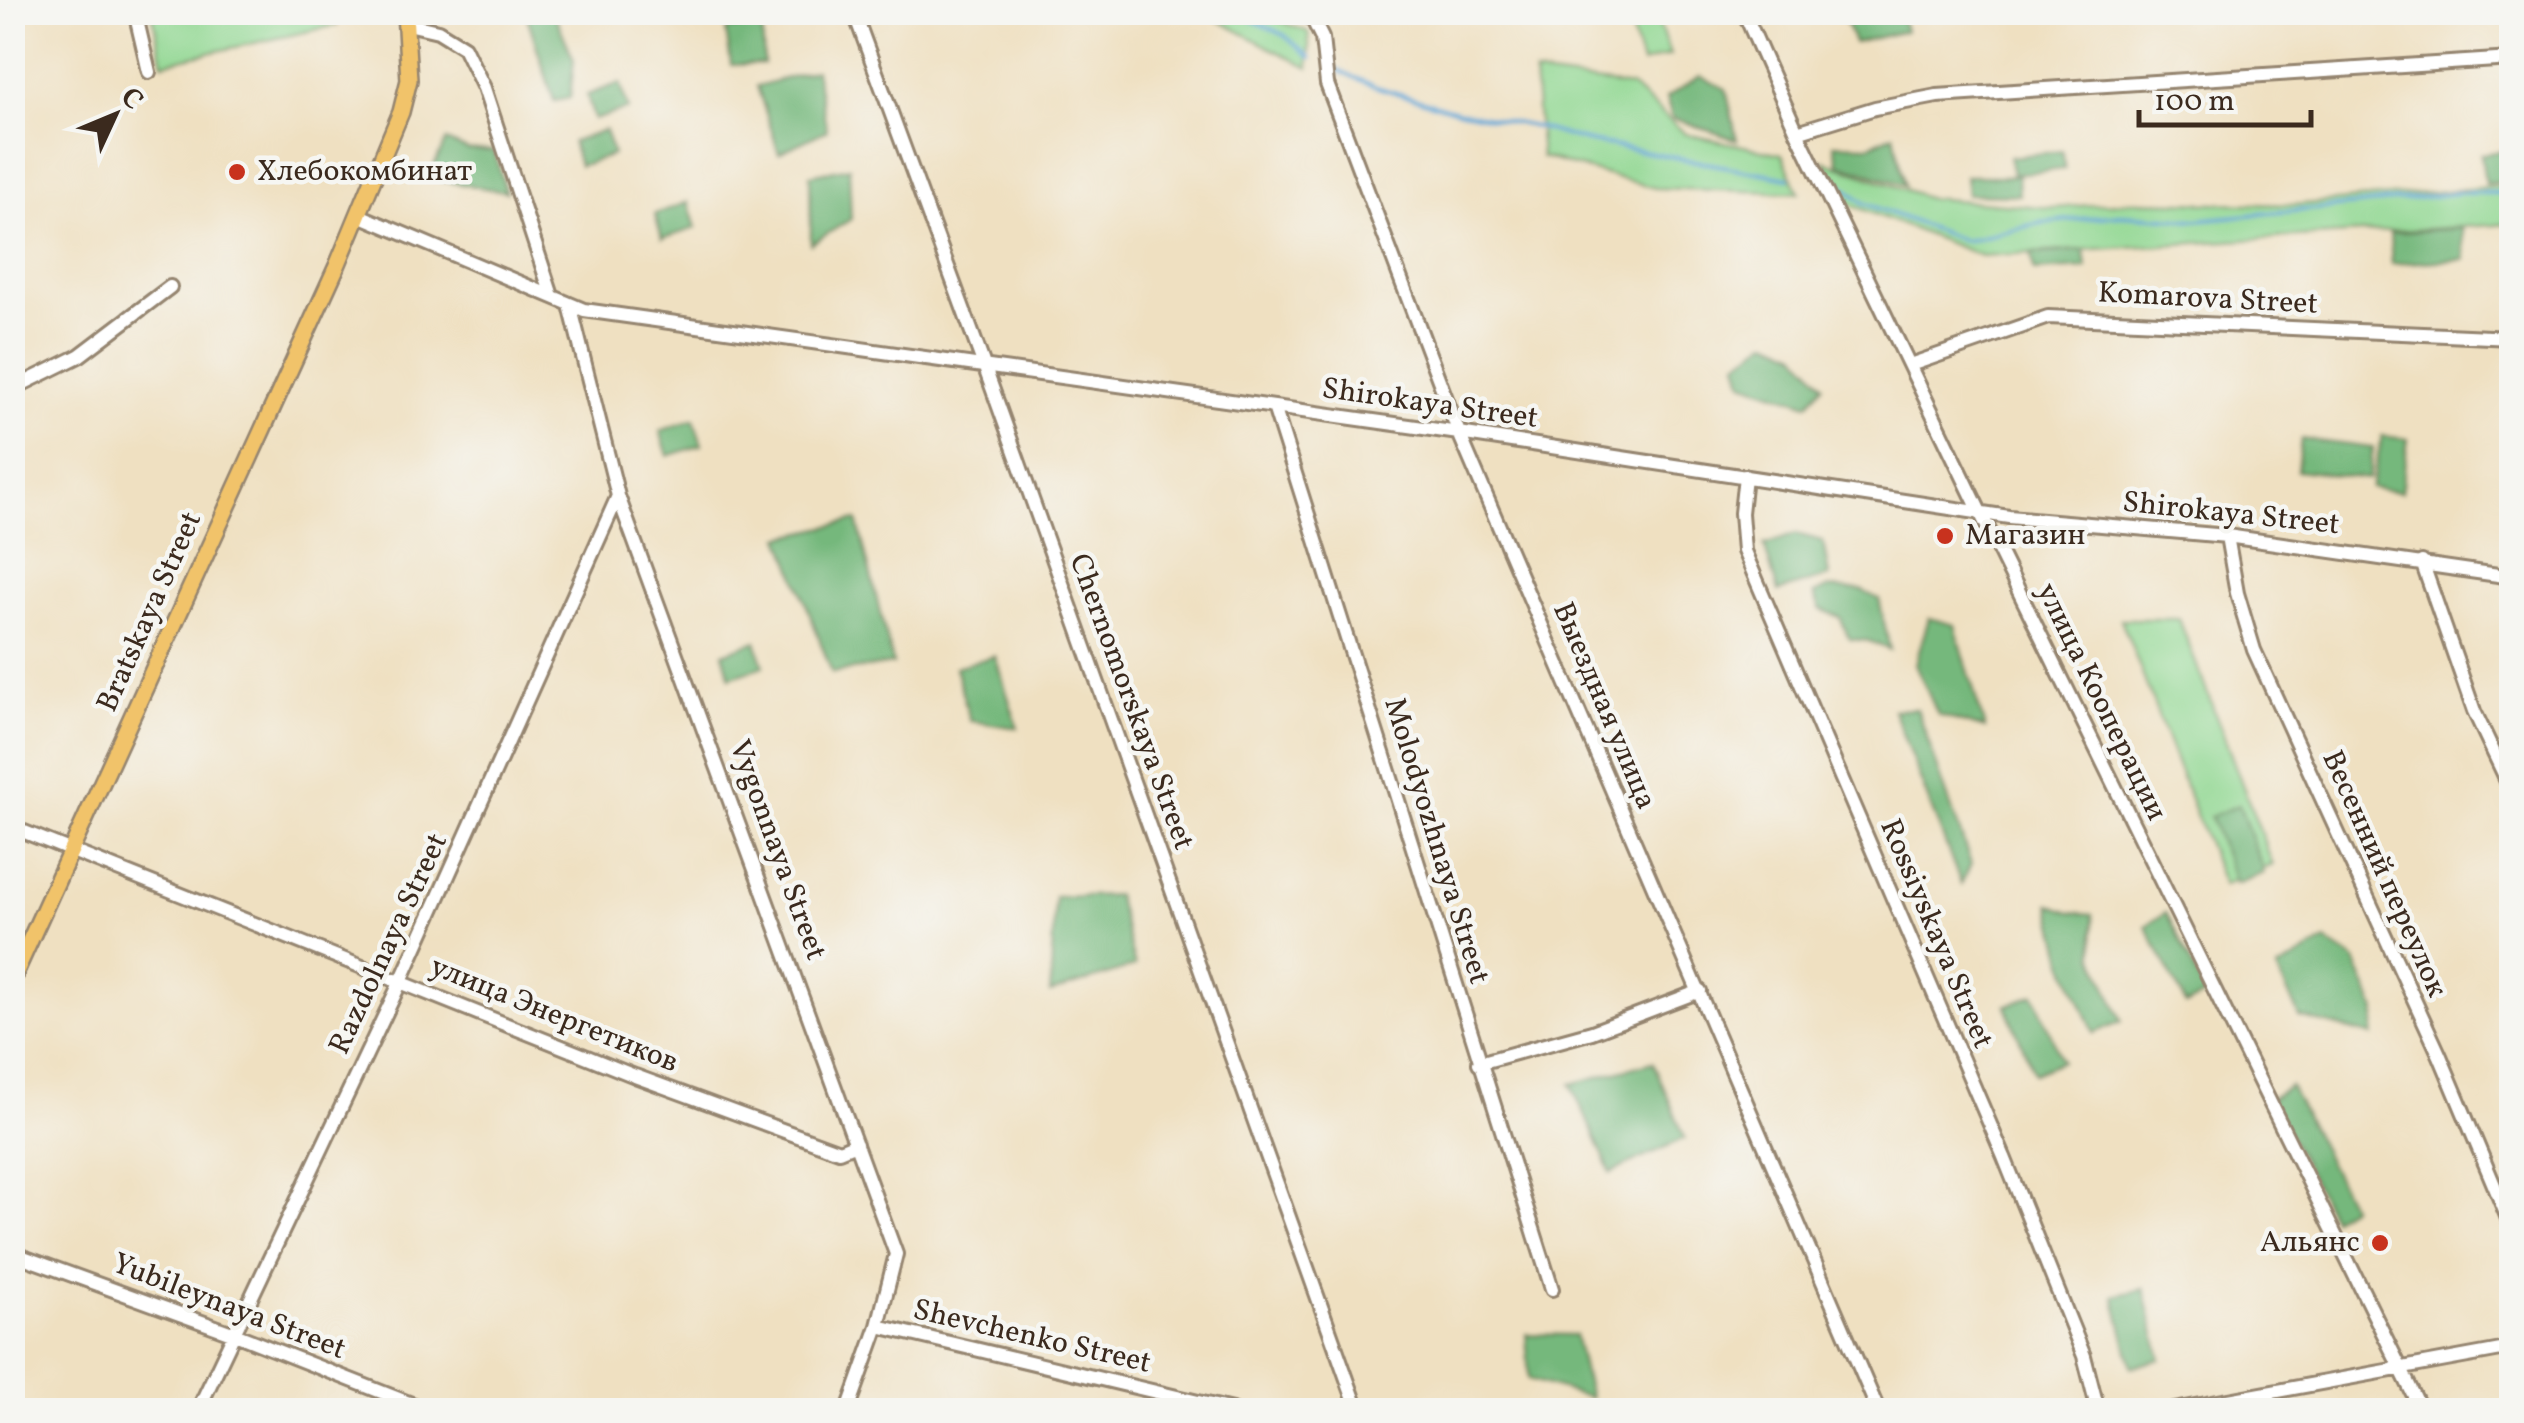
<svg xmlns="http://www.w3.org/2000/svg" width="2524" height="1423" font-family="Vollkorn,serif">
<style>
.green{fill:#90d791;stroke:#668058;stroke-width:2.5}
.forest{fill:#74b87b;stroke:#58714c;stroke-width:2.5}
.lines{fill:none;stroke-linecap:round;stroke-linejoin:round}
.stream{stroke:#5ba2d1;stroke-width:4}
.minor-casing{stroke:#958570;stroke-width:18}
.major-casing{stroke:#958570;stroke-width:20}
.minor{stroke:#fff;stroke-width:12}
.major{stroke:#f1c36a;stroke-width:15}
.poi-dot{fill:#c8321e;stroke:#f6f6f2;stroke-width:4}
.labels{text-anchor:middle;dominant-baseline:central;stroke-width:9;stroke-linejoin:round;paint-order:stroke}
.poi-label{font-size:30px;fill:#3b2a1e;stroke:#f6f6f2;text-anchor:start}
.street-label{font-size:30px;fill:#3b2a1e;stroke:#f6f6f2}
</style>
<rect width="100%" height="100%" fill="#f6f6f2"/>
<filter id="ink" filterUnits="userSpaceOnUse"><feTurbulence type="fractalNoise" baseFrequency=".01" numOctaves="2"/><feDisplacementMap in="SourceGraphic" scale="20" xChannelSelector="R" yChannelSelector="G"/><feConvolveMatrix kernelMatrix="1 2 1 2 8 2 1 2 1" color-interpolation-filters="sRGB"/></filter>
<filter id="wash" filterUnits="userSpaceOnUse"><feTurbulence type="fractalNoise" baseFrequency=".0048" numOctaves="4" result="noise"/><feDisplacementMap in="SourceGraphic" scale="40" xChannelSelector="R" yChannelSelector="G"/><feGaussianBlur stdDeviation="2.25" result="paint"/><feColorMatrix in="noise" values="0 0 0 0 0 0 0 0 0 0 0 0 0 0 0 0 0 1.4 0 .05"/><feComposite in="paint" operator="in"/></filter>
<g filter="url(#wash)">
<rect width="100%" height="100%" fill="#efe0c1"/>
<path class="green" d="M 152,13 L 334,13 L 337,25 L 163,63 Z
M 1204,13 L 1260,13 L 1309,32 L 1309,68 Z
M 1658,21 L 1670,55 L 1642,64 L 1631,29 Z
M 1534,74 L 1631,87 L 1686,134 L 1782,154 L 1799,193 L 1655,188 L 1541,157 Z
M 1824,161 L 1929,198 L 2054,208 L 2139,201 L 2293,205 L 2511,185 L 2511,224 L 1981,256 L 1846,203 Z
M 2121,619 L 2179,619 L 2273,865 L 2223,885 Z"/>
<path class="forest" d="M 1867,12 L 1900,13 L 1905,31 L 1854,43 L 1844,17 Z
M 526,13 L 554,13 L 574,60 L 570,98 L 554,101 Z
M 762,24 L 764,64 L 731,65 L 726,30 Z
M 815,70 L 827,130 L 779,153 L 757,86 Z
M 1700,76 L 1726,89 L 1737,140 L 1672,118 L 1666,98 Z
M 620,83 L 628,109 L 594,120 L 587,95 Z
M 605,130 L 613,155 L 579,166 L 572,142 Z
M 1894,134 L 1905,185 L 1839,164 L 1834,144 L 1870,145 Z
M 446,141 L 468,150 L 494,151 L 506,192 L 428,178 Z
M 2511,150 L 2511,181 L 2485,184 L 2481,154 Z
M 2062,151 L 2065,169 L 2013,174 L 2009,157 Z
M 849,167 L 851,219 L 811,244 L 810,175 Z
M 2018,176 L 2019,195 L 1967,194 L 1965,176 Z
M 688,202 L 696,228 L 662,239 L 655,214 Z
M 2462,228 L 2465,259 L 2392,264 L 2390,233 Z
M 2084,250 L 2086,268 L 2034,271 L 2031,254 Z
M 1769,340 L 1798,353 L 1824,384 L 1808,404 L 1743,382 L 1738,362 Z
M 694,419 L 702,445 L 668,456 L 660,431 Z
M 2382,436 L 2408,439 L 2401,492 L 2371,488 Z
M 2301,439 L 2373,448 L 2369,479 L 2297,470 Z
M 857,520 L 893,664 L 832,673 L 781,537 Z
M 1796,534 L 1823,541 L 1829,576 L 1778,592 L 1764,545 Z
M 1827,588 L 1861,590 L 1879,599 L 1890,650 L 1869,641 L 1850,639 L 1840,617 L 1820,609 L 1814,594 Z
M 1929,618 L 1955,625 L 1985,729 L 1938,715 L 1915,664 Z
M 756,641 L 764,666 L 730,677 L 723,653 Z
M 995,656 L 1018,728 L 970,721 L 955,667 Z
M 1917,709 L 1971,864 L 1961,884 L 1893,710 Z
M 2239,805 L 2264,873 L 2236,884 L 2210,816 Z
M 1116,895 L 1135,966 L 1050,993 L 1055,897 Z
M 2050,904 L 2071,912 L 2093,914 L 2094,955 L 2122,1021 L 2094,1033 L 2066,967 Z
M 2166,912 L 2206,995 L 2186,1005 L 2146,926 Z
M 2326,941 L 2355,960 L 2376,1010 L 2373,1036 L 2299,1017 L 2277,970 Z
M 2034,994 L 2062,1061 L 2034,1073 L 2006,1006 Z
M 1653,1062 L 1685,1138 L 1611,1173 L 1571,1084 Z
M 2290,1086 L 2351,1206 L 2332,1218 L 2270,1099 Z
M 2144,1289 L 2161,1359 L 2132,1367 L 2114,1296 Z
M 1526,1334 L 1575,1335 L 1590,1398 L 1529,1379 Z"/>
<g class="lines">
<path class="stream" d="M 1235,12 L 1284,35 L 1311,58
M 1332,68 L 1377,87 L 1457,111 L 1540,128 L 1585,141 L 1789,178
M 1826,172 L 1864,203 L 1965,241 L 2040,223 L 2121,215 L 2195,220 L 2360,205 L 2458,193 L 2512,193"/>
</g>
</g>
<g filter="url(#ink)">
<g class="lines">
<g class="minor-casing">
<path id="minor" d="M 135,12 L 149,72
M 854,12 L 985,368 L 1358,1410
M 1309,12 L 1322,38 L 1327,84 L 1459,433 L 1878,1410
M 1744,12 L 1797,132 L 1980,512 L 2421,1410
M 408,24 L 438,31 L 464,47 L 484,88 L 552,296
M 1797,132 L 1875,108 L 1937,96 L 2512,59
M 359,215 L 584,310 L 1459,433 L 2009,517 L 2227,536 L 2512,577
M 570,305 L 618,496 L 896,1254 L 878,1326 L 848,1410
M 1910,365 L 2048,317 L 2512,338
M 12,389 L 79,356 L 170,287
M 1274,407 L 1552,1289
M 1745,476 L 1741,513 L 1744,551 L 2004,1157 L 2084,1356 L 2098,1410
M 2227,536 L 2237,593 L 2254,650 L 2440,1056 L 2512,1228
M 2422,562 L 2474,711 L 2512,791
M 12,827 L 635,1076 L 839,1151 L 856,1144
M 1479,1063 L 1592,1032 L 1700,991
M 12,1253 L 232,1333 L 427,1410
M 878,1326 L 1232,1410
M 198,1410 L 401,981 L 618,496
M 2174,1410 L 2512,1348"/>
</g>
<g class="major-casing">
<path id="major" d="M 12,980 L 337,266 L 401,112 L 409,80 L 405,12"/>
</g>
<use href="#minor" class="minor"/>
<use href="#major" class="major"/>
</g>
</g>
<g class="poi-dot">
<circle cx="237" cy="172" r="10"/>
<circle cx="1945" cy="536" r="10"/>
<circle cx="2380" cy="1243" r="10"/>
</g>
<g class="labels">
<g class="poi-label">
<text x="257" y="172">Хлебокомбинат</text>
<text x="1965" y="536">Магазин</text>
<text x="2360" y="1243" text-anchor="end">Альянс</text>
</g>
<g class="street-label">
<text transform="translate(2208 299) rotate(3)">Komarova Street</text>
<text transform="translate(1430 404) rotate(8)">Shirokaya Street</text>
<text transform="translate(2231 514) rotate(6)">Shirokaya Street</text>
<text transform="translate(150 612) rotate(-66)">Bratskaya Street</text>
<text transform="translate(1131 702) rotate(70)">Chernomorskaya Street</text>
<text transform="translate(2101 702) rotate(64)">улица Кооперации</text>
<text transform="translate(1604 706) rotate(67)">Выездная улица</text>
<text transform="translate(1436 841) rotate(73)">Molodyozhnaya Street</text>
<text transform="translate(777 850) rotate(70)">Vygonnaya Street</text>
<text transform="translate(2384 874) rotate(66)">Весенний переулок</text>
<text transform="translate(1936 934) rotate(67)">Rossiyskaya Street</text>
<text transform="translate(389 944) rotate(-65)">Razdolnaya Street</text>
<text transform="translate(554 1015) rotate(22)">улица Энергетиков</text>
<text transform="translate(229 1307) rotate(21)">Yubileynaya Street</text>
<text transform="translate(1032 1337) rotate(13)">Shevchenko Street</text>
</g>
</g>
<rect width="2524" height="1423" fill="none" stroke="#f6f6f2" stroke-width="50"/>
<g transform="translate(115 115) rotate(46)" stroke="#f6f6f2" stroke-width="8" paint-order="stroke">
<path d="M0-8L18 38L0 25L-18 38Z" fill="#3b2a1e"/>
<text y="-15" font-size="28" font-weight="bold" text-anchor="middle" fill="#3b2a1e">С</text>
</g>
<path d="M2139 110v15h172v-15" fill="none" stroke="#3b2a1e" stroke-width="5"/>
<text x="2154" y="110" font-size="30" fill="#3b2a1e" stroke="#f6f6f2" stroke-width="8" paint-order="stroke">100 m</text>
</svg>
